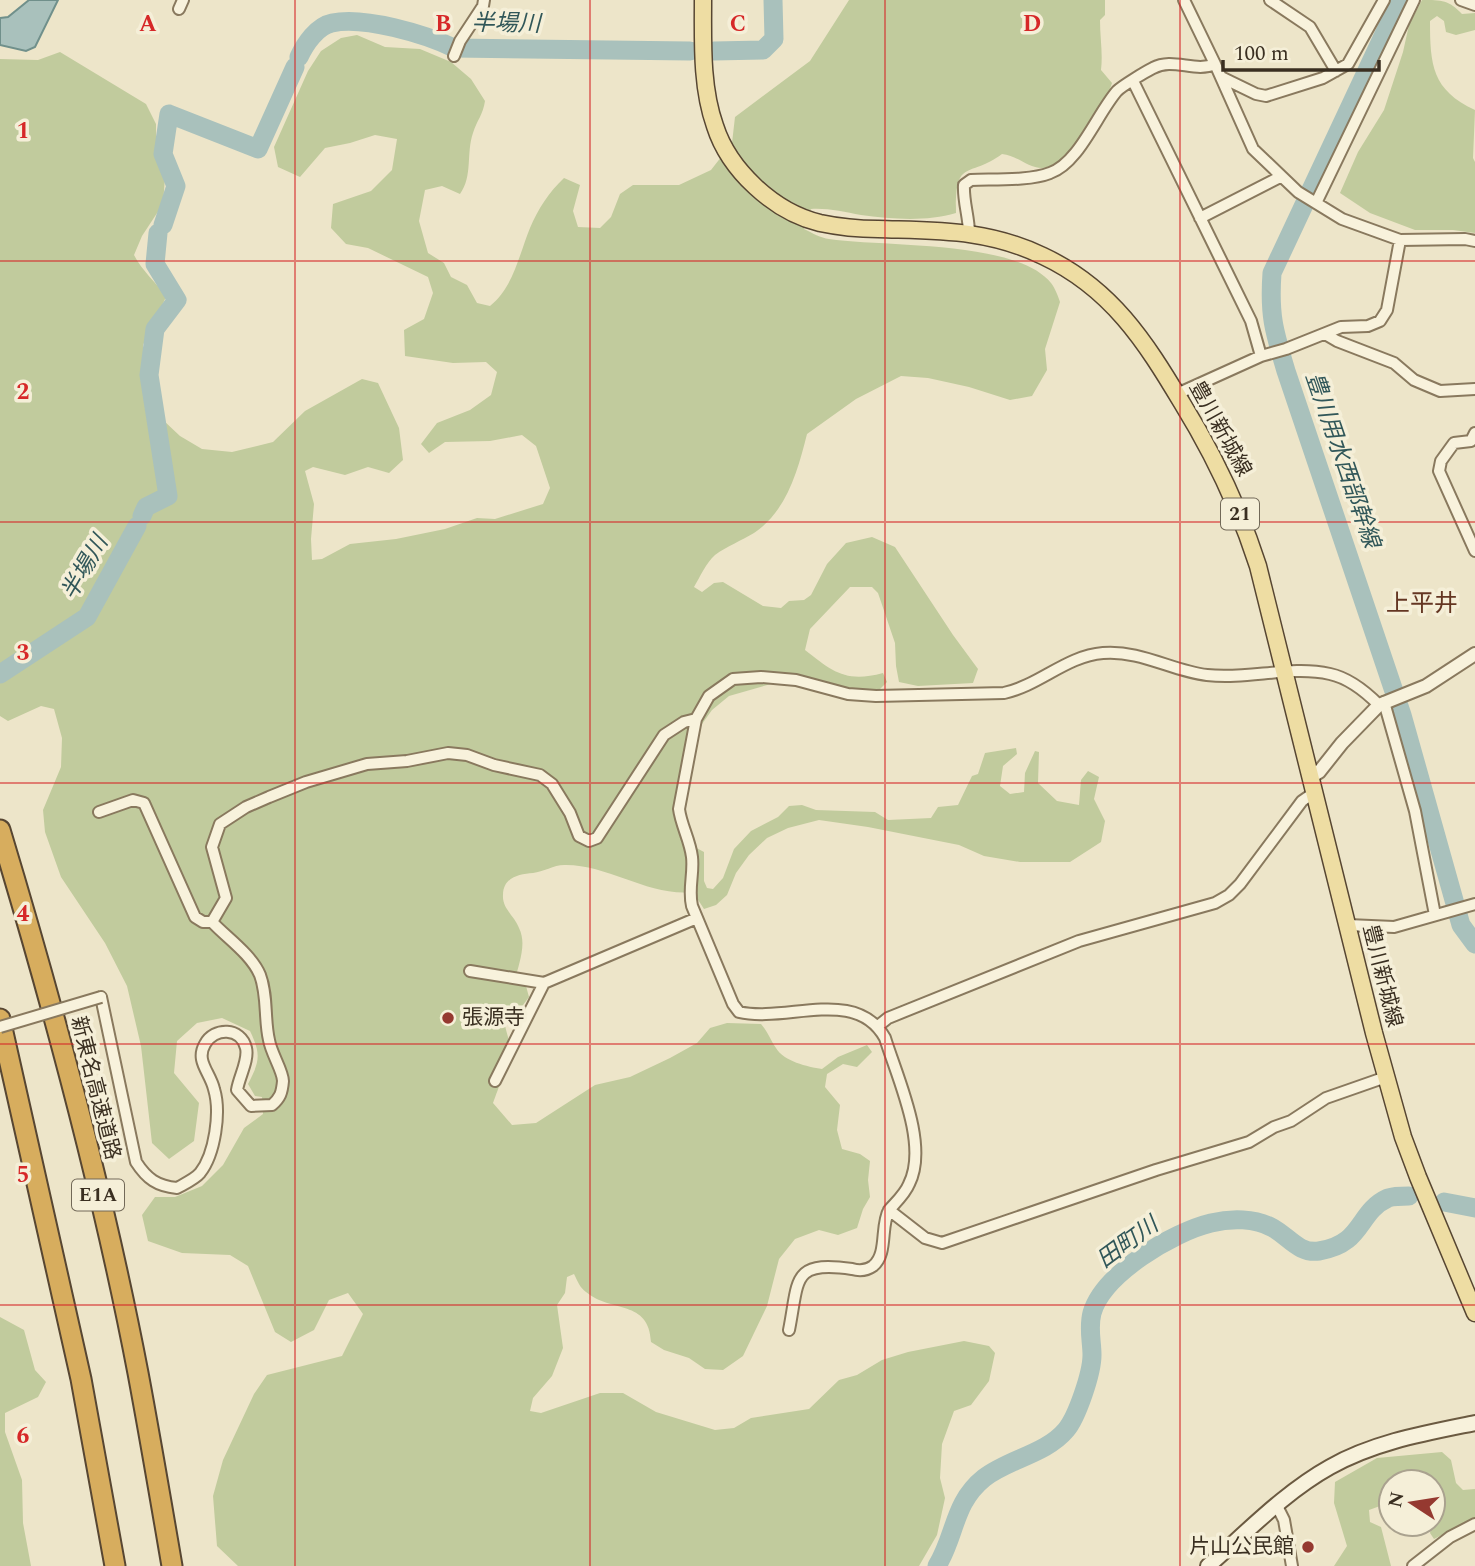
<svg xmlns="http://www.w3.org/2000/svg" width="1475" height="1566" font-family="Spectral,'Noto Sans JP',serif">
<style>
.green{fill:#c1cb9d}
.water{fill:#a9c1bc;stroke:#70908b;stroke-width:2}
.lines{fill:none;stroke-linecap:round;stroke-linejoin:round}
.river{stroke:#a9c1bc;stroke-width:19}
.minor-casing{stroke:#89795e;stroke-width:14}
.tertiary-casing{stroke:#89795e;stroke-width:16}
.secondary-casing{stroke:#6b5a41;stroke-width:18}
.primary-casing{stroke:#574632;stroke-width:19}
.motorway-casing{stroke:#574632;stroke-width:23}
.minor{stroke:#f8f2dc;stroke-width:10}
.tertiary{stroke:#f8f2dc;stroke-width:12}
.secondary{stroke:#f8f2dc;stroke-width:14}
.primary{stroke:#eedda3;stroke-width:16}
.motorway{stroke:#d7ad5e;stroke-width:19}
.minor-bridge-casing{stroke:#89795e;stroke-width:14;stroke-linecap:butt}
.minor-bridge{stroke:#f8f2dc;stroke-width:10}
.grid{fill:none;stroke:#d62828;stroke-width:2;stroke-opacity:0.55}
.poi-dot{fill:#953930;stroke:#f5efd8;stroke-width:2.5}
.labels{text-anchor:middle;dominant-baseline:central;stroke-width:7;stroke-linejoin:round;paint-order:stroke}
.shield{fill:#f5efd8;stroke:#726958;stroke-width:2}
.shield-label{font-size:19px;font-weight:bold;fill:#3a2f21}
.street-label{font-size:21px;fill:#3a2f21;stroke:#f5efd8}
.poi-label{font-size:21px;fill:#3a2f21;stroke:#f5efd8;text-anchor:start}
.water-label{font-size:23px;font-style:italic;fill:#315759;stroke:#f5efd8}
.quarter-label{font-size:24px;fill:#643622;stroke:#f5efd8}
.grid-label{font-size:23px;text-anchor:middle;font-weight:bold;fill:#d62828;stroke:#f5efd8;stroke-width:7;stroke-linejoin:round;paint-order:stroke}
</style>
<rect width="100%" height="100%" fill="#ede5c9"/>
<path class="green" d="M 849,0 L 1105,0 L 1105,15 L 1100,20 C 1100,38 1103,53 1101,70 L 1112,83 C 1105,106 1069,167 1042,168 C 1028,168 1018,156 1002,154 C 968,179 955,157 956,213 C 926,222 891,219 861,215 C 844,212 828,208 811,209 L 804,229 C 812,233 821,238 829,239 C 882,247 1017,240 1051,283 C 1055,288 1058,296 1060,302 L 1045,349 L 1047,370 L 1032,396 L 1010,400 L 969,387 L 928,378 L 901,376 L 856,399 L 807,434 C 798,470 787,511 754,533 C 741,541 727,546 715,555 C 706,563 700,577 694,587 L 702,592 L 714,583 L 723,582 L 763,606 L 781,608 L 789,601 L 804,600 L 811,595 L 827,564 L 846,543 L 872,537 L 895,547 L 953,635 L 978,669 L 973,683 L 918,686 L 899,682 L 896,666 L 895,643 L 878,593 L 872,587 L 850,587 L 810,629 L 805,650 C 833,672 846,683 883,673 L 887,682 L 878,691 L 833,695 L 800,684 L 774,683 L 729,696 L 712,710 L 697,731 L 679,777 L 676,812 L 685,842 L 704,852 L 704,881 L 707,888 L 713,889 L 723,878 L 734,849 L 751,831 L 778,817 L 789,806 L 802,805 L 816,810 L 875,812 L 888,820 L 931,818 L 938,807 L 958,805 L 972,776 L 978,774 L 985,753 L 1016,748 L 1017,754 L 1003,766 L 1000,786 L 1010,794 L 1024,792 L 1025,773 L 1035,751 L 1039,752 L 1038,783 L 1057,801 L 1079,805 L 1081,780 L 1088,771 L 1099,777 L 1094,799 L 1105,821 L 1101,842 L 1070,862 L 1020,862 L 984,856 L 959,845 L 868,827 L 819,820 L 788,828 L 767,838 L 749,855 L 736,873 L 727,895 L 716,905 L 704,909 L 693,892 C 649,897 608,864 564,865 C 554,865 543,872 533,873 C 520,874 503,877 503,895 C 502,909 515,916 519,928 C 527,944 519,963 515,980 L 526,986 L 529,997 L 517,1013 L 504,1016 C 504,1024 506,1029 508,1037 C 512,1056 499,1086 493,1103 L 512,1125 L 536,1123 L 595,1085 L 630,1077 L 670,1058 L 697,1043 L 710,1028 L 727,1023 L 761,1024 C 768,1032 770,1039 776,1048 C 783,1061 808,1067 822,1069 L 838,1057 L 867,1045 L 872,1052 L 857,1067 L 843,1064 L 827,1074 L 825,1087 L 840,1105 L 837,1130 L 842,1149 L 860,1154 L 870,1161 L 868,1180 L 870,1197 L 863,1209 L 857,1228 L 838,1235 L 819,1230 L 795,1239 L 779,1259 L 767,1306 L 743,1356 L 723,1370 L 705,1369 L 689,1358 L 664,1350 L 651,1342 C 649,1299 611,1313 586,1292 C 580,1288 577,1280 574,1274 L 567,1277 L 565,1293 L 557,1305 L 563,1348 L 552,1376 L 533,1398 L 530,1411 L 541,1413 L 600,1393 L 623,1393 L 656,1412 L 715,1430 L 734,1428 L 751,1418 L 809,1409 L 839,1380 L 857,1375 L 882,1360 L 908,1352 L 964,1341 L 989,1346 L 995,1353 L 989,1381 L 971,1405 L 954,1411 L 942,1444 L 940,1478 L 945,1498 L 937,1535 L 919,1566 L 238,1566 L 217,1546 L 213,1496 L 223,1460 L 254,1394 L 267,1375 L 342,1356 L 363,1314 L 348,1293 L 329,1300 L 314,1330 L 291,1342 L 275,1332 L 248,1266 L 230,1255 L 182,1253 L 148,1241 L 142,1215 L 155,1197 L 175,1197 L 202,1186 L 223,1165 L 244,1128 L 263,1114 L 262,1097 L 255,1096 L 248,1084 C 260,1061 261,1054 250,1031 L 222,1018 L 197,1023 L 177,1041 L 174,1073 L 199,1103 L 194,1141 L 169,1159 L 152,1143 L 141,1046 L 127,986 L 105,943 L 61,877 L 45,832 L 43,810 L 61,767 L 62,738 L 54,709 L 41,706 L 8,721 L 0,716 L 0,59 L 38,60 L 60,52 L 146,104 L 156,124 L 156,154 L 165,177 L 163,204 L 142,236 L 134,255 C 142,271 156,282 166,297 L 143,345 L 143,382 L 147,405 L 180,436 L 202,449 L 232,452 L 273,442 L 305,411 L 362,379 L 378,383 L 399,428 L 403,460 L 389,473 L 368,467 L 345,475 L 313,467 L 305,471 L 314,504 L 311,539 L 312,560 L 322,559 L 350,544 L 396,539 L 445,529 L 477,518 L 495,519 L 543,504 L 550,488 L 536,446 L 522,435 L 490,441 L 445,442 L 429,453 L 421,444 L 437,423 L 470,410 L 491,395 L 497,372 L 486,362 L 453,363 L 405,356 L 404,330 L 424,319 L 433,293 L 428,277 L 368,248 L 346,244 L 331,228 L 333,204 L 371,191 L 392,170 L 397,139 L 375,135 L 350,143 L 325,148 L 300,177 L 278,167 L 274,147 L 308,71 L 321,51 L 341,38 L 357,35 L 385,47 L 420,49 L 451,62 L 471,79 L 485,101 C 483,115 477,120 473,133 C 466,153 473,176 460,194 L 442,186 L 425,190 L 419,221 L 428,253 L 444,263 L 451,277 L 467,285 L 477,303 L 490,306 C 513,288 519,255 530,228 C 538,209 549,192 564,178 L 580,185 L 573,211 L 578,227 L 600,228 L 611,217 L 620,194 L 633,185 L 679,185 L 711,170 L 732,143 L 735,117 L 810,61 Z
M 1422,0 C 1442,0 1449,0 1462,14 L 1475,13 L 1475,30 L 1456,35 L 1446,32 L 1444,21 L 1437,16 L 1430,21 C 1430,65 1432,90 1475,110 L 1473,158 L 1475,162 L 1475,233 L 1453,230 L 1415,230 L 1370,213 L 1340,193 L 1358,152 L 1384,110 L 1403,52 L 1409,25 Z
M 0,1317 L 24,1330 L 35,1370 L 46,1382 L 38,1397 L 5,1413 L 5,1432 L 22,1480 L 23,1523 L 31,1566 L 0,1566 Z
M 1442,1452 L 1451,1460 L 1456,1483 L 1463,1490 L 1475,1489 L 1475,1518 L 1434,1539 L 1430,1533 L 1438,1501 L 1433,1490 L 1433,1482 L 1421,1482 L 1409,1475 L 1402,1478 L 1401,1482 L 1391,1482 L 1391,1502 L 1369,1510 L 1370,1522 L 1381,1527 L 1391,1566 L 1334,1566 L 1347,1546 L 1334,1503 L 1335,1482 L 1377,1458 Z"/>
<path class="water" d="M 29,0 L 58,0 L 35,47 L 26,51 L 0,45 L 0,18 L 8,17 Z"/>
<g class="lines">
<path class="river" d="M 1400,0 L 1272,273 C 1269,315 1274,331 1286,371 L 1402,715 L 1461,925 L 1475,944
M 714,51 L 763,50 L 774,39 L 773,0
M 299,57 C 305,44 317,26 332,23 C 364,16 425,34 454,48 L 690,51
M 163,225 L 176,186 L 163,154 L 169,114 L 258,149 L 295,67
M 142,516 L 146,507 L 168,496 L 149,375 L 155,329 L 177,300 L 155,264 L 158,233
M 0,674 L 87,617 L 137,526
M 1444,1202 L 1475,1208
M 937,1566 C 956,1535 953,1503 984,1478 C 1008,1459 1046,1454 1066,1430 C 1077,1417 1092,1373 1092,1355 C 1092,1341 1088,1328 1092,1313 C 1103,1274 1173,1232 1211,1223 C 1231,1218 1255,1218 1273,1228 C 1289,1237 1299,1254 1319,1251 C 1364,1244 1357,1212 1388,1198 C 1394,1196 1402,1196 1409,1196"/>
<g class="minor-casing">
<path id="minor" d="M 1184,0 L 1215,64
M 1270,0 L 1310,27 L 1336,71
M 1461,0 L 1475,5
M 179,9 L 183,0
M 454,56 L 460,41 L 483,6 L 484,0
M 1221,77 L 1256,94 L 1266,96 L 1323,78 L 1348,64 L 1384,0
M 1133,81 L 1251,321 L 1261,356
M 1316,203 L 1414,0
M 1200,218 L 1280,177
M 969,233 C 969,217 963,201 964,185 L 971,180 C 993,179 1030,181 1050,173 C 1079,163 1097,114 1117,91 C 1122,86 1145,72 1153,68 C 1173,57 1195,73 1215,64 L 1253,149 L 1298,192 L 1342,219 L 1400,240 L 1465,239 L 1475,241
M 1325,334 L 1337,341 L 1394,363 L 1414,380 L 1440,391 L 1475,389
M 1177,394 L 1261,356 L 1286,349 L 1341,327 L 1368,326 L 1380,321 L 1387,310 L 1400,240
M 1475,433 L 1471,441 L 1454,443 L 1441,461 L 1439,471 L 1475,551
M 1384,702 L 1415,811 L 1435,915
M 1379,705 C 1366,692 1349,678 1330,674 C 1290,665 1248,680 1207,675 C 1172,671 1141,650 1103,653 C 1066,656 1040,685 1004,693 L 876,696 L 848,694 L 796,680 L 761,677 L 733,679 L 709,696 L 696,719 L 679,809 C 681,825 690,840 692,857 C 694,874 688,889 692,906 L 733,1004 L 739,1012 C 787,1023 856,986 885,1038 C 897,1077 929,1145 909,1184 C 905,1194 896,1202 889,1210 L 925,1238 L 942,1243 L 1156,1170 L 1249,1142 L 1274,1127 L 1291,1121 L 1326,1098 L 1386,1077
M 99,812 L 133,800 L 144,803 L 195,917 L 203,922 L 212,922 C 227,938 251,954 260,975 C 268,996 264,1019 269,1040 C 271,1053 283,1071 283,1081 C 282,1093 280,1098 272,1105 L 251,1106 L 237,1090 C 239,1077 249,1060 246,1048 C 241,1027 214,1027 205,1044 C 195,1061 210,1072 214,1089 C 221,1112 215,1154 200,1173 C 195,1179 184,1184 177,1188 C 157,1186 147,1179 136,1162 L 101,997
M 212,922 L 226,898 L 212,847 L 220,824 L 246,807 L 269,797 L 306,782 L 367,764 L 407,761 L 448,753 L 467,755 L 494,765 L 540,775 L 552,784 L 570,813 L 579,836 L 589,841 L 597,838 L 664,735 L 684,722 L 696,719
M 1348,925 L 1394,927 L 1475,904
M 470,971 L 544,983
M 878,1026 L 888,1018 L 1079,941 L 1215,903 L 1229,895 L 1240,884 L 1302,801 L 1315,792
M 495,1081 L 544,983 L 697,918
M 789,1330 C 799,1280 791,1260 852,1269 C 859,1271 866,1271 873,1266 C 888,1254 880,1226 889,1210
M 1277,1506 L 1284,1520 L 1292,1566
M 1413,1566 L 1450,1537 L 1475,1524"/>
</g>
<g class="tertiary-casing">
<path id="tertiary" d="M 1311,777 L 1319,772 L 1342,743 L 1379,705 L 1426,686 L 1475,654"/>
</g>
<g class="secondary-casing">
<path id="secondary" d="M 1208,1566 C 1247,1532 1285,1492 1330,1467 C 1374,1442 1426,1433 1475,1423"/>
</g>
<g class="primary-casing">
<path id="primary" d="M 703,0 C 703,41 701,87 715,126 C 729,170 774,212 820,223 C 839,227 859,229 878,229 C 938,231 987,229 1043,256 C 1111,288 1145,341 1182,403 C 1214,455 1239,507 1258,566 L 1374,1033 L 1403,1137 L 1418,1177 L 1475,1313"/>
</g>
<g class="motorway-casing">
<path id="motorway" d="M 0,830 C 54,1009 103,1190 138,1373 C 150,1437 161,1502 172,1566
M 0,1019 L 81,1379 L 115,1566"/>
</g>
<use href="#minor" class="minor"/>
<use href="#tertiary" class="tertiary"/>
<use href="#secondary" class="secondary"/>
<use href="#primary" class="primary"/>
<use href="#motorway" class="motorway"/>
<g class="minor-bridge-casing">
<path id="minor-bridge" d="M 0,1027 L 101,997"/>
</g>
<use href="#minor-bridge" class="minor-bridge"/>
</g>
<path class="grid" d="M 295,0 L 295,1566M 590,0 L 590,1566M 885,0 L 885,1566M 1180,0 L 1180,1566M 0,261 L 1475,261M 0,522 L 1475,522M 0,783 L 1475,783M 0,1044 L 1475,1044M 0,1305 L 1475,1305"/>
<g class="poi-dot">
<circle cx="448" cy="1018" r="7"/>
<circle cx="1308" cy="1547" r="7"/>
</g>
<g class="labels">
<g class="shield">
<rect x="1221" y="498.5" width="38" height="31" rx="5"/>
<rect x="72" y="1179.5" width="52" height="31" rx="5"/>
</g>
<g class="shield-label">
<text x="1240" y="514">21</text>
<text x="98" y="1195">E1A</text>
</g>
<g class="street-label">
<text transform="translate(1220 429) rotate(61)">豊川新城線</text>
<text transform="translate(1382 976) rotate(76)">豊川新城線</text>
<text transform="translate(95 1088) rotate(76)">新東名高速道路</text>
</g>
<g class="poi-label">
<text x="462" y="1018">張源寺</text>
<text x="1294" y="1547" text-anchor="end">片山公民館</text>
</g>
<g class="water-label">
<text transform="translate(506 24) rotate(1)">半場川</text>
<text transform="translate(1342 460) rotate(71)">豊川用水西部幹線</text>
<text transform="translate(85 568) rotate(-60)">半場川</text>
<text transform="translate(1128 1243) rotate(-36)">田町川</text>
</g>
<g class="quarter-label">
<text x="1422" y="604">上平井</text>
</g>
</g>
<g class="grid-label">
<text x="148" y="31">A</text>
<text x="443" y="31">B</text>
<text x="738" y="31">C</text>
<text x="1032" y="31">D</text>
<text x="23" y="138">1</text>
<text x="23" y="399">2</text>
<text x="23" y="660">3</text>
<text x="23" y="921">4</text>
<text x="23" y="1182">5</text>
<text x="23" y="1443">6</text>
</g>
<g transform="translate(1412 1503) rotate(282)"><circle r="33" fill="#f5efd8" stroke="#aaa28f" stroke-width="2"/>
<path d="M0-5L12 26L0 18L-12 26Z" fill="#953930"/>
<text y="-10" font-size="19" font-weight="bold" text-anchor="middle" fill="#3a2f21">N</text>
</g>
<path d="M1223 60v10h156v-10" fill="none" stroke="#3a2f21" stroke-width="3.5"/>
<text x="1234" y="60" font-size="21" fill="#3a2f21" stroke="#f5efd8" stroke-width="5" paint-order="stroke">100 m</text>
</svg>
